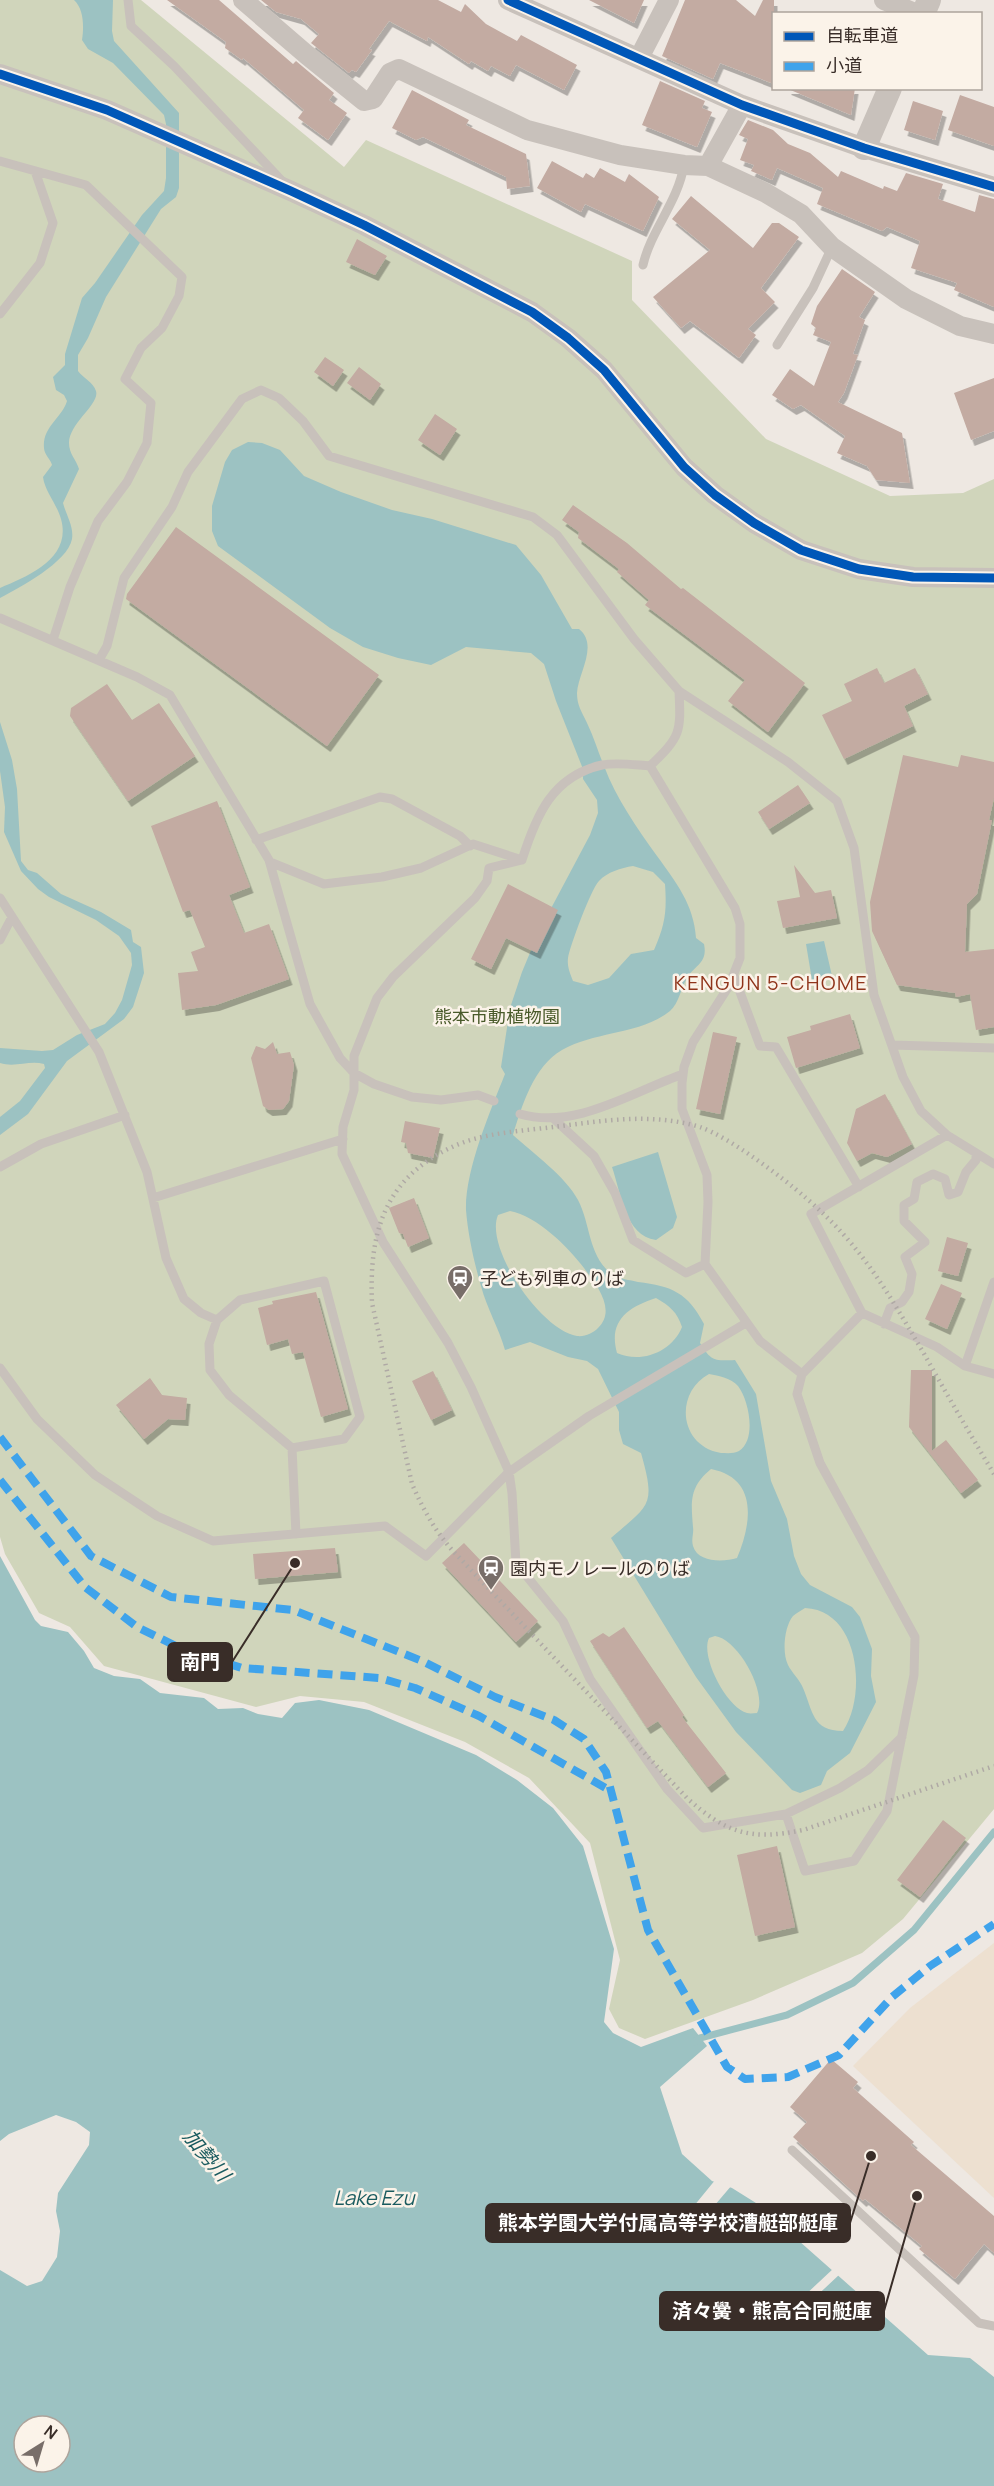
<svg xmlns="http://www.w3.org/2000/svg" width="994" height="2486" font-family="Manrope,'Noto Sans JP',sans-serif">
<style>
.green{fill:#d0d5bb}
.plaza{fill:#ede0d0}
.water{fill:#9cc2c2;fill-rule:evenodd}
.pier{fill:#eee8e2}
.lines{fill:none;stroke-linecap:round;stroke-linejoin:round}
.stream{stroke:#9cc2c2;stroke-width:7}
.building{fill:#c3aba2;filter:url(#shadow)}
.service{stroke:#c8c1bb;stroke-width:9}
.minor{stroke:#c8c1bb;stroke-width:20}
.tertiary{stroke:#c8c1bb;stroke-width:24}
.rail{stroke:#afa9a5;stroke-width:4.5;stroke-dasharray:1.5 4.5;stroke-linecap:butt}
.quiet{stroke:#3fa3eb;stroke-width:8;stroke-dasharray:15 8;stroke-linecap:butt}
.cycleway-casing{stroke:#fbf3e9;stroke-width:13}
.cycleway{stroke:#0057b8;stroke-width:9}
.labels{text-anchor:middle;dominant-baseline:central;stroke-width:5;stroke-linejoin:round;paint-order:stroke}
.park-label{font-size:18px;fill:#495a2a;stroke:#fbf3e9}
.poi-label{font-size:18px;fill:#392d28;stroke:#fbf3e9;text-anchor:start}
.neighbourhood-label{font-size:20px;letter-spacing:1.5px;fill:#8f341a;stroke:#fbf3e9}
.water-label{font-size:20px;font-style:italic;fill:#1a5b5f;stroke:#fbf3e9}
.leader{fill:none;stroke:#392d28;stroke-width:2}
.callout-dot{fill:#392d28;stroke:#fbf3e9;stroke-width:2}
.callout{fill:#392d28;stroke:#392d28;stroke-width:2}
.callout-label{font-size:20px;text-anchor:middle;font-weight:bold;fill:#fff}
</style>
<defs>
<filter id="shadow"><feDropShadow dx="3.5" dy="6" stdDeviation="0" flood-color="#0004"/></filter>
</defs>
<rect width="100%" height="100%" fill="#eee8e2"/>
<path class="green" d="M 0,0 L 141,0 L 344,167 L 366,140 L 632,261 L 632,300 L 766,439 L 890,496 L 963,493 L 994,479 L 994,1809 L 903,1919 L 862,1953 L 753,2000 L 645,2039 L 619,2028 L 609,2009 L 620,1960 L 590,1843 L 529,1778 L 465,1742 L 364,1702 L 300,1696 L 256,1707 L 104,1666 L 70,1627 L 39,1613 L 5,1554 L 0,1537 Z"/>
<path class="plaza" d="M 994,1943 L 994,2198 L 853,2066 L 910,2008 Z"/>
<path class="water" d="M 74,0 L 113,0 L 112,31 L 114,41 L 179,113 L 179,188 L 176,197 L 161,209 L 106,297 L 88,338 L 78,355 L 78,371 C 83,378 93,382 96,391 C 100,404 69,423 69,443 C 69,454 76,459 79,469 L 63,503 C 66,515 74,526 72,539 C 68,562 19,588 0,598 L 0,588 C 29,576 72,558 61,519 C 57,504 45,492 43,477 L 52,465 C 51,460 44,454 44,448 C 42,427 62,418 67,401 L 64,395 L 56,390 L 53,377 L 65,365 L 65,354 L 82,298 L 95,283 L 142,215 L 164,191 L 166,178 L 166,124 L 164,115 L 113,63 L 88,49 L 82,40 C 84,27 84,9 74,0 Z
M 248,442 L 262,443 L 280,450 L 304,476 L 341,492 L 392,510 L 432,519 L 516,545 L 541,575 L 572,629 L 579,629 C 599,645 578,673 577,693 C 577,706 582,712 587,723 C 594,737 598,752 604,766 C 616,798 637,828 657,856 C 676,882 694,905 696,938 L 704,944 C 708,963 695,965 687,978 C 681,988 679,1003 670,1011 C 640,1035 595,1031 562,1050 C 534,1066 522,1105 513,1135 C 533,1153 566,1177 578,1200 C 591,1225 588,1256 612,1274 C 619,1279 630,1280 638,1282 C 672,1286 688,1293 704,1324 L 700,1343 C 711,1361 714,1361 735,1360 L 756,1394 L 771,1481 L 787,1519 L 794,1556 L 801,1574 L 810,1585 L 852,1607 L 860,1617 L 872,1649 L 871,1676 L 876,1702 L 850,1753 L 827,1771 L 821,1785 L 800,1793 L 792,1790 L 736,1732 L 696,1677 L 611,1538 C 650,1504 656,1506 641,1453 L 623,1444 L 619,1430 L 619,1412 L 598,1369 L 587,1361 L 568,1357 L 530,1342 L 505,1350 C 499,1328 487,1309 481,1286 C 474,1262 468,1235 466,1210 C 465,1170 490,1112 505,1074 L 501,1067 L 510,1008 L 522,972 L 539,931 L 590,835 L 598,813 L 597,800 L 583,779 L 583,769 L 556,701 L 544,664 L 531,653 L 466,647 L 431,665 L 398,658 L 363,647 L 330,628 L 218,546 L 212,531 L 212,506 L 225,462 L 232,450 ZM 633,866 L 653,872 L 665,884 C 667,912 665,925 654,950 L 631,954 L 609,978 L 588,985 L 573,981 C 570,973 567,967 568,958 C 570,946 591,889 599,881 C 607,872 621,868 633,866 ZM 510,1211 C 537,1216 567,1246 584,1268 C 596,1284 617,1310 598,1328 C 593,1333 585,1337 577,1336 C 542,1331 484,1248 498,1215 ZM 656,1298 C 670,1306 677,1312 682,1327 C 672,1352 641,1364 617,1353 C 608,1321 628,1307 656,1298 ZM 709,1374 C 719,1376 731,1378 738,1386 C 749,1400 757,1440 739,1451 C 734,1454 726,1453 721,1453 C 679,1446 674,1393 709,1374 ZM 711,1469 C 758,1478 752,1523 737,1558 C 724,1562 698,1563 693,1546 C 691,1539 694,1534 693,1527 C 691,1502 689,1487 711,1469 ZM 805,1608 C 860,1610 867,1696 843,1731 C 812,1731 813,1711 803,1688 C 800,1680 792,1673 788,1665 C 782,1653 784,1627 793,1616 C 796,1613 801,1611 805,1608 ZM 715,1636 C 738,1639 768,1693 757,1713 C 754,1713 751,1714 747,1713 C 727,1708 700,1657 709,1638 Z
M 0,722 L 12,760 L 17,789 L 21,861 L 28,870 L 37,873 L 61,894 L 101,912 L 131,930 L 133,942 L 141,947 L 144,973 L 133,1007 L 124,1019 L 67,1061 L 28,1114 L 0,1135 L 0,1117 L 20,1101 L 45,1068 L 44,1064 C 29,1060 15,1068 0,1063 L 0,1048 L 42,1051 L 53,1050 L 77,1035 L 105,1024 L 115,1013 L 122,1000 L 132,965 L 131,953 L 119,936 L 96,920 L 49,897 L 38,889 L 21,871 L 4,832 L 5,807 L 0,771 Z
M 824,941 L 832,976 L 812,980 L 806,944 Z
M 658,1152 L 677,1217 L 673,1228 L 656,1240 C 625,1236 621,1193 612,1167 Z
M 0,1556 L 35,1620 L 41,1626 L 68,1632 L 84,1651 L 94,1668 L 114,1676 L 140,1679 L 160,1693 L 204,1698 L 218,1709 L 243,1708 L 258,1714 L 282,1718 L 295,1703 L 319,1700 L 369,1710 L 476,1755 L 517,1780 L 553,1808 L 583,1846 L 614,1949 L 604,2022 L 613,2033 L 641,2047 L 693,2028 L 707,2046 L 660,2087 L 682,2154 L 712,2181 L 732,2188 L 756,2203 L 928,2355 L 970,2358 L 994,2377 L 994,2486 L 0,2486 L 0,2270 L 27,2286 L 42,2281 L 57,2257 L 60,2231 L 56,2211 L 58,2193 L 89,2145 L 90,2132 L 76,2122 L 56,2115 L 9,2134 L 0,2141 ZM 24,2426 L 60,2426 L 60,2462 L 24,2462 Z"/>
<path class="pier" d="M 716,2179 L 732,2185 L 691,2233 L 680,2223 Z
M 834,2268 L 840,2274 L 809,2303 L 803,2297 Z"/>
<g class="lines">
<path class="stream" d="M 694,2042 L 700,2038 L 787,2015 L 853,1983 L 914,1930 L 994,1832"/>
</g>
<path class="building" d="M 167,0 L 219,0 L 293,64 L 296,61 L 334,93 L 329,100 L 347,113 L 328,140 L 298,118 L 304,110 L 243,58 L 242,60 L 225,48 L 226,42 Z
M 261,0 L 438,0 L 461,12 L 465,4 L 486,24 L 517,41 L 521,35 L 577,65 L 564,90 L 516,65 L 510,76 L 491,66 L 488,71 L 471,61 L 469,64 L 428,37 L 427,41 L 389,21 L 369,49 L 372,50 L 356,72 L 352,70 L 349,73 L 311,43 L 319,34 L 301,19 L 276,12 Z
M 589,0 L 644,0 L 634,23 Z
M 685,0 L 736,0 L 755,16 L 763,0 L 774,0 L 774,84 L 720,63 L 713,79 L 662,56 Z
M 660,81 L 705,101 L 702,108 L 712,112 L 697,147 L 642,125 Z
M 788,88 L 855,88 L 851,115 L 788,89 Z
M 412,90 L 469,120 L 466,125 L 526,154 L 530,186 L 507,189 L 506,177 L 423,137 L 416,140 L 392,128 Z
M 960,95 L 994,107 L 994,146 L 948,130 Z
M 913,101 L 943,111 L 935,140 L 904,130 Z
M 748,120 L 773,130 L 788,144 L 810,153 L 838,177 L 841,171 L 883,189 L 884,186 L 897,191 L 906,173 L 943,184 L 938,199 L 975,212 L 979,195 L 994,199 L 994,307 L 954,290 L 957,283 L 911,268 L 920,241 L 887,227 L 882,231 L 817,204 L 823,188 L 777,168 L 772,180 L 751,171 L 754,165 L 740,160 L 748,139 L 739,135 Z
M 552,161 L 583,178 L 586,173 L 594,178 L 600,168 L 625,182 L 629,174 L 659,197 L 643,231 L 585,204 L 581,212 L 537,188 Z
M 691,196 L 753,248 L 772,223 L 779,223 L 799,237 L 761,288 L 775,302 L 748,329 L 756,335 L 739,358 L 690,321 L 681,328 L 653,297 L 710,250 L 672,219 Z
M 357,239 L 387,256 L 375,275 L 346,262 Z
M 842,269 L 875,292 L 859,317 L 865,320 L 853,354 L 858,355 L 844,393 L 838,402 L 902,433 L 910,483 L 876,480 L 867,466 L 837,453 L 845,436 L 801,405 L 793,409 L 772,395 L 790,369 L 814,386 L 831,342 L 813,335 L 816,328 L 811,324 L 817,306 Z
M 325,357 L 344,370 L 333,386 L 314,372 Z
M 359,367 L 381,384 L 370,400 L 347,383 Z
M 994,378 L 994,431 L 971,440 L 954,393 Z
M 435,414 L 457,429 L 440,455 L 418,440 Z
M 573,505 L 627,543 L 681,589 L 683,588 L 805,683 L 768,732 L 728,701 L 745,680 L 645,605 L 649,600 L 617,572 L 619,569 L 578,538 L 579,532 L 562,520 Z
M 176,527 L 379,675 L 327,746 L 126,599 L 127,594 Z
M 877,668 L 884,683 L 915,668 L 928,694 L 904,706 L 913,726 L 844,759 L 822,715 L 852,701 L 844,684 Z
M 107,684 L 132,720 L 159,703 L 195,756 L 128,801 L 70,716 L 71,708 Z
M 903,755 L 958,767 L 961,755 L 994,762 L 994,798 L 989,820 L 992,820 L 977,894 L 967,904 L 965,952 L 994,949 L 994,1027 L 976,1030 L 970,994 L 956,997 L 955,993 L 897,985 L 872,931 L 870,902 Z
M 798,785 L 810,803 L 769,829 L 758,812 Z
M 217,801 L 250,887 L 229,895 L 244,933 L 269,924 L 289,979 L 216,1005 L 182,1010 L 178,973 L 198,971 L 191,952 L 205,947 L 190,910 L 183,912 L 151,826 Z
M 794,865 L 815,893 L 831,890 L 837,918 L 783,928 L 777,901 L 800,897 Z
M 508,884 L 558,910 L 537,953 L 506,938 L 491,969 L 471,959 Z
M 850,1014 L 860,1048 L 796,1068 L 787,1037 L 811,1030 L 810,1026 Z
M 713,1032 L 737,1037 L 720,1114 L 696,1109 Z
M 273,1042 L 277,1054 L 290,1052 L 294,1065 L 289,1101 L 283,1109 L 269,1110 L 263,1106 L 251,1058 L 256,1046 L 265,1049 Z
M 885,1094 L 912,1144 L 887,1157 L 872,1153 L 857,1161 L 847,1143 L 856,1109 Z
M 405,1121 L 440,1128 L 433,1158 L 408,1153 L 406,1143 L 401,1142 Z
M 414,1198 L 429,1238 L 408,1247 L 403,1234 L 399,1233 L 389,1208 Z
M 947,1237 L 968,1243 L 958,1276 L 938,1271 Z
M 941,1284 L 962,1293 L 947,1329 L 925,1319 Z
M 316,1292 L 348,1409 L 321,1417 L 303,1352 L 292,1354 L 288,1339 L 267,1345 L 258,1308 L 273,1304 L 272,1301 Z
M 911,1370 L 932,1370 L 932,1451 L 946,1440 L 978,1480 L 961,1493 L 909,1427 Z
M 433,1371 L 452,1410 L 431,1420 L 412,1381 Z
M 150,1378 L 162,1395 L 187,1398 L 185,1420 L 168,1419 L 144,1439 L 116,1405 Z
M 464,1543 L 538,1621 L 516,1642 L 442,1563 Z
M 335,1548 L 338,1572 L 255,1579 L 253,1554 Z
M 624,1627 L 684,1715 L 682,1717 L 726,1773 L 708,1787 L 658,1721 L 647,1728 L 590,1641 L 603,1633 L 609,1637 Z
M 943,1820 L 966,1838 L 920,1897 L 897,1880 Z
M 777,1846 L 795,1927 L 755,1936 L 737,1855 Z
M 831,2059 L 858,2082 L 853,2088 L 914,2142 L 911,2145 L 994,2216 L 994,2253 L 984,2244 L 955,2279 L 919,2249 L 922,2246 L 865,2199 L 863,2201 L 793,2137 L 807,2122 L 790,2107 Z"/>
<g class="lines">
<path class="service" d="M 128,0 L 131,26 L 174,66 L 283,182
M 0,161 L 86,185 L 182,277 L 179,296 L 162,328 L 141,348 L 125,379 L 151,403 L 147,443 L 127,482 L 98,521 L 70,587 L 53,640
M 643,265 C 651,230 678,202 684,165
M 0,314 L 40,263 L 53,223 L 35,171
M 777,345 L 813,288 L 832,247
M 0,618 L 137,677 L 170,695 L 269,860 L 310,1004 L 340,1058 L 354,1073 L 374,1084 L 412,1097 L 441,1100 L 478,1095 L 494,1101
M 99,660 L 107,646 L 124,578 L 172,507 L 188,472 L 242,399 L 261,390 L 279,398 L 303,421 L 329,456 L 533,517 L 557,535 L 634,639 L 679,691 L 788,762 L 837,801 L 854,848 L 874,995 L 903,1077 L 921,1111 L 947,1135 L 994,1164
M 650,766 L 735,908 L 740,924 L 740,958 L 729,986 L 693,1042 L 684,1067 L 682,1083 L 682,1109 L 707,1175 L 708,1202 L 705,1264 L 760,1341 L 802,1374
M 256,840 L 380,797 L 392,799 L 460,836 L 470,846
M 522,860 L 489,868 L 487,881 L 475,898 L 393,977 L 377,998 L 354,1056 L 354,1090 L 343,1127 L 342,1154 L 383,1242 L 448,1343 L 471,1387 L 509,1472 L 512,1493 L 516,1563 L 563,1621 L 590,1679 L 667,1789 L 703,1828 L 786,1814 L 840,1788 L 868,1770 L 902,1737
M 270,862 L 324,884 L 382,877 L 421,868 L 473,844 L 522,860 C 536,816 552,776 602,765 C 617,762 635,765 650,766 C 681,736 681,733 679,691
M 0,898 L 99,1052 L 147,1172 L 166,1258 L 184,1299 L 201,1313 L 217,1320
M 0,940 L 12,917
M 734,976 L 760,1046 L 776,1047 L 859,1187
M 892,1045 L 994,1048
M 520,1114 C 576,1130 632,1092 683,1074
M 553,1118 L 594,1156 L 615,1193 L 633,1240 L 686,1273 L 705,1264
M 947,1135 L 811,1214 L 862,1313 L 937,1347 L 965,1366 L 994,1374
M 0,1167 L 41,1144 L 125,1115
M 153,1198 L 343,1139
M 324,1281 L 360,1417 L 344,1439 L 292,1448 L 229,1395 L 210,1370 L 209,1344 L 217,1320 L 240,1300 Z
M 884,1324 L 890,1308 L 902,1302 L 909,1292 L 912,1274 L 905,1257 L 925,1242 L 904,1221 L 904,1205 L 914,1199 L 917,1182 L 933,1174 L 945,1179 L 949,1195 L 958,1192 L 966,1172 L 976,1160 L 976,1154
M 965,1366 L 994,1282
M 0,1368 L 37,1419 L 95,1475 L 157,1516 L 213,1541 L 385,1526 L 426,1556 L 509,1472 L 589,1416 L 746,1323
M 292,1448 L 296,1534
M 786,1814 L 805,1871 L 854,1861 L 887,1811 L 914,1675 L 915,1637 L 820,1463 L 797,1394 L 802,1374 L 862,1313
M 792,2150 L 979,2323 L 994,2326"/>
<path class="minor" d="M 243,0 L 307,55 L 364,101 L 373,99 L 390,73 L 399,69 L 527,130 L 620,155 L 684,165 L 708,166 L 766,193 L 801,214 L 832,247 L 906,299 L 960,326 L 994,334
M 508,0 L 742,105 L 864,148 L 994,187
M 884,0 L 917,14
M 639,58 L 669,0
M 0,74 L 107,110 L 291,191 L 364,225 L 532,312 L 568,338 L 604,370 L 684,467 L 715,495 L 754,523 L 801,550 L 859,569 L 913,577 L 994,578
M 708,166 L 742,105"/>
<path class="tertiary" d="M 923,14 L 929,0
M 864,148 L 890,88"/>
<path class="rail" d="M 994,1474 C 970,1434 946,1393 923,1352 C 887,1291 861,1245 806,1198 C 782,1177 729,1137 700,1127 C 654,1113 608,1120 561,1126 C 525,1131 482,1132 450,1148 C 383,1180 369,1235 372,1303 L 412,1484 C 423,1509 435,1531 453,1551 L 687,1798 C 726,1833 750,1841 803,1830 L 994,1766"/>
<path class="quiet" d="M 0,1437 L 91,1556 L 171,1597 L 293,1610 L 422,1661 L 495,1697 L 554,1720 L 584,1739 L 606,1772 L 648,1930 L 727,2067 L 745,2079 L 788,2077 L 839,2055 L 892,1997 L 930,1966 L 994,1924
M 0,1480 L 85,1587 L 137,1627 L 182,1649 L 242,1668 L 379,1678 L 415,1688 L 479,1716 L 611,1791"/>
<g class="cycleway-casing">
<path id="cycleway" d="M 508,0 L 742,105 L 864,148 L 994,187
M 0,74 L 107,110 L 291,191 L 364,225 L 532,312 L 568,338 L 604,370 L 684,467 L 715,495 L 754,523 L 801,550 L 859,569 L 913,577 L 994,578"/>
</g>
<use href="#cycleway" class="cycleway"/>
</g>
<defs>
<g id="station-pin" transform="scale(1.35)"><path d="M0 17L-7.5 6A9.5 9.5 0 1 1 7.5 6Z" fill="#786e69" stroke="#fbf3e9"/><path d="M-3-6H3Q5-6 5-4V2Q5 4 3 4L4.5 6H3L1.5 4h-3L-3 6H-4.5L-3 4Q-5 4-5 2V-4Q-5-6-3-6ZM-3.5-4v3h7v-3ZM-3.5 1v1.5H-2V1ZM2 1v1.5H3.5V1Z" fill="#fff"/></g>
</defs>
<g fill-rule="evenodd">
<use href="#station-pin" x="460" y="1278"/>
<use href="#station-pin" x="491" y="1568"/>
</g>
<g class="labels">
<g class="park-label">
<text x="497" y="1016">熊本市動植物園</text>
</g>
<g class="poi-label">
<text x="480" y="1278">子ども列車のりば</text>
<text x="510" y="1568">園内モノレールのりば</text>
</g>
<g class="neighbourhood-label">
<text x="771" y="982">KENGUN 5-CHOME</text>
</g>
<g class="water-label">
<text transform="translate(207 2155) rotate(50)">加勢川</text>
<text x="374" y="2197">Lake Ezu</text>
</g>
</g>
<path class="leader" d="M295 1563L232 1662M871 2156L850 2223M917 2196L884 2311"/>
<g class="callout-dot">
<circle cx="295" cy="1563" r="6"/>
<circle cx="871" cy="2156" r="6"/>
<circle cx="917" cy="2196" r="6"/>
</g>
<g class="callout">
<rect x="168" y="1643" width="64" height="38" rx="6"/>
<rect x="486" y="2204" width="364" height="38" rx="6"/>
<rect x="660" y="2292" width="224" height="38" rx="6"/>
</g>
<g class="callout-label">
<text x="200" y="1669">南門</text>
<text x="668" y="2230">熊本学園大学付属高等学校漕艇部艇庫</text>
<text x="772" y="2318">済々黌・熊高合同艇庫</text>
</g>
<rect x="772" y="12" width="210" height="78" fill="#fbf3e9" stroke="#ada49c" stroke-width="1.5"/>
<rect x="784" y="32" width="30" height="9" fill="#0057b8" stroke="#ada49c" stroke-width="1.5"/>
<text x="826" y="42" font-size="18" fill="#392d28">自転車道</text>
<rect x="784" y="62" width="30" height="9" fill="#3fa3eb" stroke="#ada49c" stroke-width="1.5"/>
<text x="826" y="72" font-size="18" fill="#392d28">小道</text>
<g transform="translate(42 2444) rotate(37)"><circle r="28" fill="#fbf3e9" stroke="#ada49c" stroke-width="1.5"/>
<path d="M0-4.5L10 22L0 15L-10 22Z" fill="#786e69"/>
<text y="-9" font-size="16" font-weight="bold" text-anchor="middle" fill="#392d28">N</text>
</g>
</svg>
